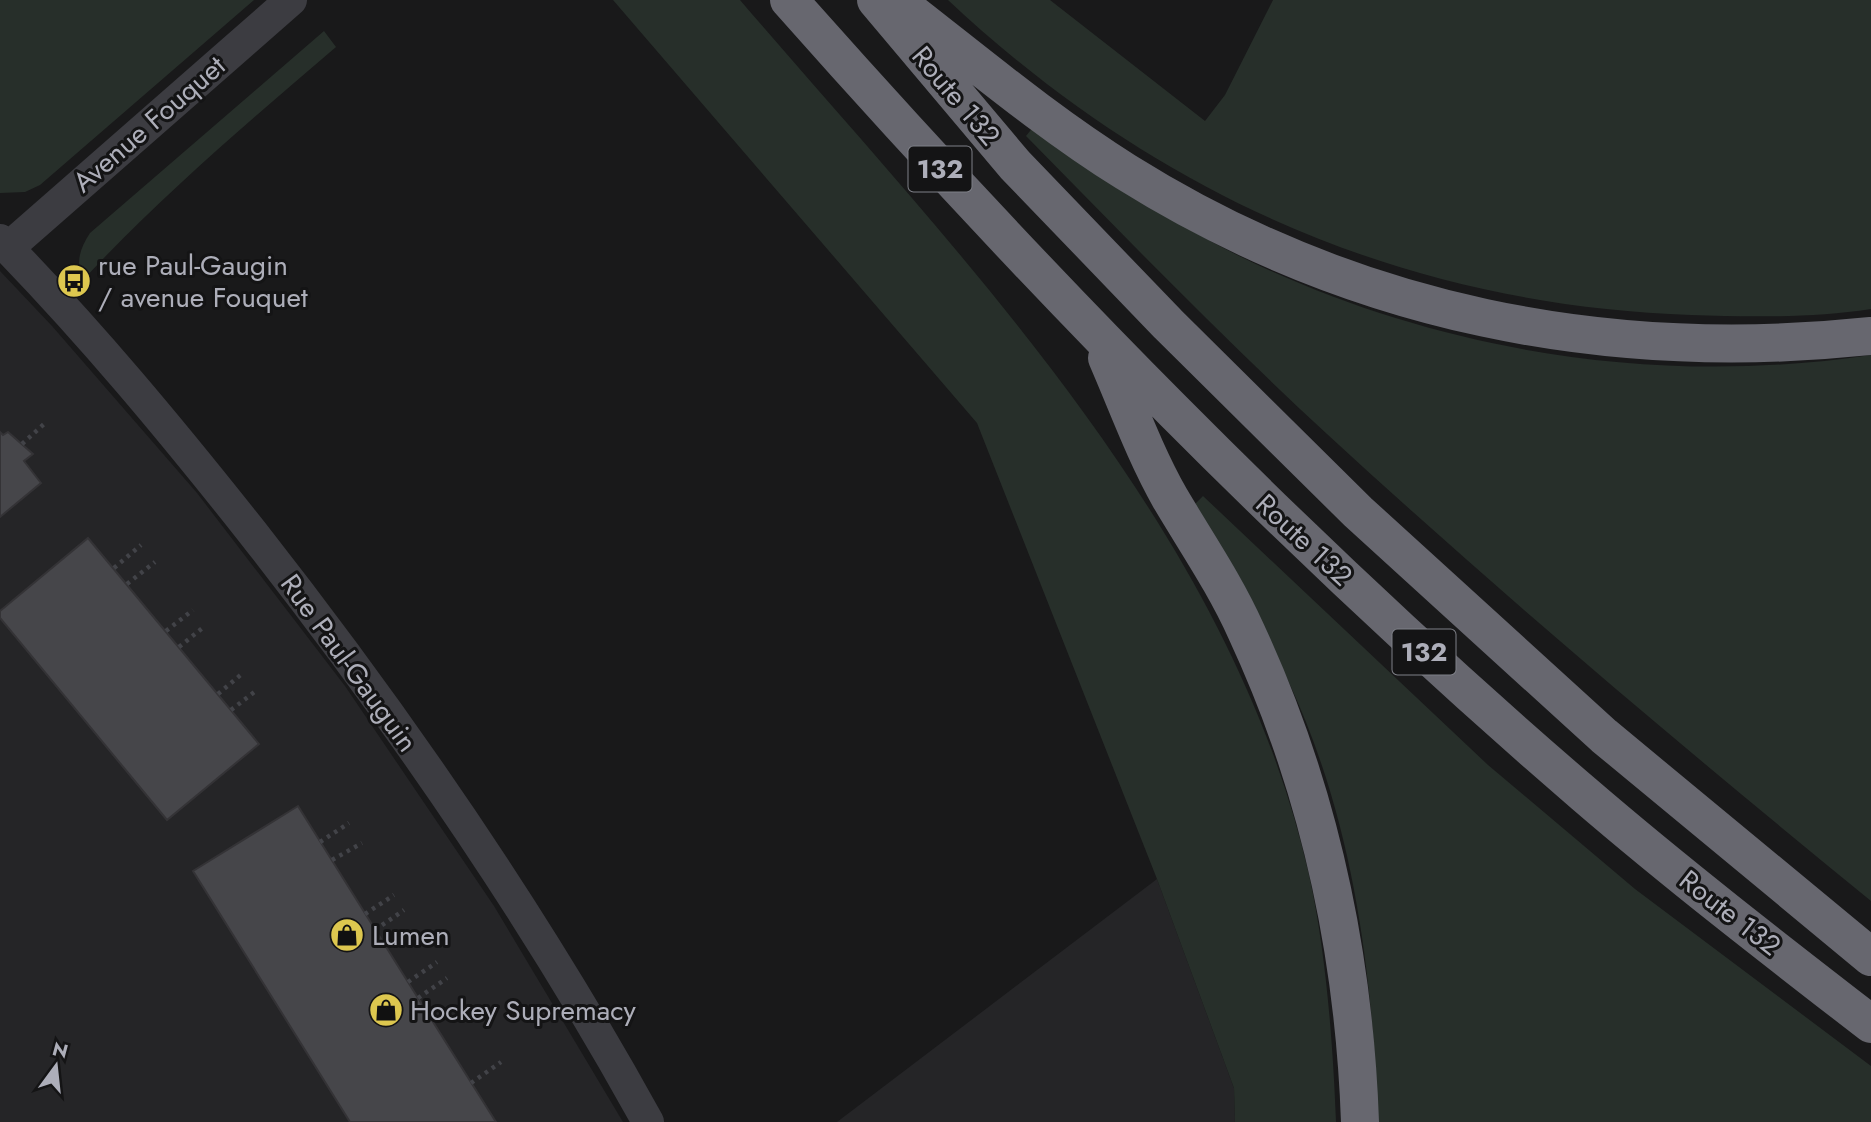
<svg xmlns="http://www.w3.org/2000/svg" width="1871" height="1122" font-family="Jost,sans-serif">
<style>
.built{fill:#252527}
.green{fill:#272f2a}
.building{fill:#46464a;stroke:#343336;stroke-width:2}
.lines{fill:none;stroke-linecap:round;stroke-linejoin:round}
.path{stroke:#424348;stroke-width:4.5;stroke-dasharray:3.5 5;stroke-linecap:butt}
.minor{stroke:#3c3c41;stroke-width:32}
.motorway{stroke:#67676f;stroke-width:38}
.labels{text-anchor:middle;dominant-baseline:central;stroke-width:6;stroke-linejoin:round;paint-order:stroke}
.shield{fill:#141415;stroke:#7f8088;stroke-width:2}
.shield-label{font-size:26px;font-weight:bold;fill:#adaeb9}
.street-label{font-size:28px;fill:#adaeb9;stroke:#141415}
.poi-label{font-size:28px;fill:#adaeb9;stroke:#141415;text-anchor:start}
</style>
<rect width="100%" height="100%" fill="#19191a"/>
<path class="built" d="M 0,271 L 52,326 L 197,493 L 345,686 L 494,906 L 623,1122 L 0,1122 Z
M 1157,879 L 1234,1088 L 1235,1122 L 837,1122 Z"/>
<path class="green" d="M 0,0 L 254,0 L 40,185 L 25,192 L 0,193 Z
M 613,0 L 740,0 C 963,260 1231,531 1309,875 C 1326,951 1333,1044 1336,1122 L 1235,1122 L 1234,1088 L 1157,879 L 977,423 Z
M 948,0 L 1050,0 L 1205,121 L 1225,95 L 1273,0 L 1871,0 L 1871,309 C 1812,318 1751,317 1691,315 C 1405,305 1157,196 948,0 Z
M 324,31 L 336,47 C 248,122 161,196 83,280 C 75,263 80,248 90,233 Z
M 1034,126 C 1107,176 1179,229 1260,266 C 1450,354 1664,386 1871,355 L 1871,901 C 1686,750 1503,596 1327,434 C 1223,338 1125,237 1026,136 Z
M 1203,496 L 1488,765 L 1635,889 L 1871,1066 L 1871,1122 L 1378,1122 C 1373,986 1357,850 1306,722 C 1276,647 1233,576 1194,505 Z"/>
<path class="building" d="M 0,432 L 3,435 L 8,432 L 33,454 L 24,461 L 41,483 L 0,517 Z
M 88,538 L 259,744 L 167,820 L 0,618 L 0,611 Z
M 298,806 L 418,998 L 496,1122 L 350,1122 L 193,871 Z"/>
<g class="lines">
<path class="path" d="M 22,444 L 44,424
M 114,568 L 141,545
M 127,584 L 155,562
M 166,631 L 193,610
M 179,647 L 205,626
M 218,694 L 243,673
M 231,710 L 257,690
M 320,842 L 349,823
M 332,860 L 362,843
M 365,914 L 394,895
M 375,930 L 404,910
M 408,982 L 437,962
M 418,998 L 447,978
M 471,1083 L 501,1062"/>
<path class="minor" d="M 0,240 C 90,332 172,431 252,532 C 398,718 534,915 648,1122
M 8,248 L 291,0"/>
<path class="motorway" d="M 789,0 C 1038,281 1299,549 1584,794 C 1677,874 1774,949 1871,1024
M 876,0 L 1015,165 L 1168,324 L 1358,512 L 1604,736 L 1871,957
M 899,3 C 974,61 1046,122 1126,172 C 1353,314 1606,364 1871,336
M 1107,358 C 1127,404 1145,454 1170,498 C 1196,542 1225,584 1246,631 C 1319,788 1354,950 1360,1122"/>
</g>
<defs>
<g id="bus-disc" transform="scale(1.75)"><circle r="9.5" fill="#ddc74f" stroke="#141415"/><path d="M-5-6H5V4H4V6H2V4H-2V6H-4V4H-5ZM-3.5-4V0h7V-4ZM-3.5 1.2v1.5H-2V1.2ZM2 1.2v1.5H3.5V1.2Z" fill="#111"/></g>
<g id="shop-disc" transform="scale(1.75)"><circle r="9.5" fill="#ddc74f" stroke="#141415"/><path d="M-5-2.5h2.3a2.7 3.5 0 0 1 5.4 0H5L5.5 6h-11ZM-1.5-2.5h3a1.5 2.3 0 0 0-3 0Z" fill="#111"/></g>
</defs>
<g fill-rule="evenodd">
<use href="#bus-disc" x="74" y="281"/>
<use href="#shop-disc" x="347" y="935"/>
<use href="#shop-disc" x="386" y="1010"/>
</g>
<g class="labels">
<g class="shield">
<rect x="908.5" y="146.5" width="63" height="45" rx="5"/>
<rect x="1392.5" y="629.5" width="63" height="45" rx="5"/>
</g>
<g class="shield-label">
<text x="940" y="169">132</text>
<text x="1424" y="652">132</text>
</g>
<g class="street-label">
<text transform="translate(956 96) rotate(50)">Route 132</text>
<text transform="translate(149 124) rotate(-41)">Avenue Fouquet</text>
<text transform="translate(1304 540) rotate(43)">Route 132</text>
<text transform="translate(349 663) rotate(54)">Rue Paul-Gauguin</text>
<text transform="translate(1730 913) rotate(38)">Route 132</text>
</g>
<g class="poi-label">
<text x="98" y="265">rue Paul-Gaugin<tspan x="98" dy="32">/ avenue Fouquet</tspan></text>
<text x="372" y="935">Lumen</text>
<text x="410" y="1010">Hockey Supremacy</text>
</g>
</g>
<g transform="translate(56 1066) rotate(15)" stroke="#141415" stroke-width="5" paint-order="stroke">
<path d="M0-5L12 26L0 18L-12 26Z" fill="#adaeb9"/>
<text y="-10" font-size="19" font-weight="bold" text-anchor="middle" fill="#adaeb9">N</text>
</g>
</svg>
